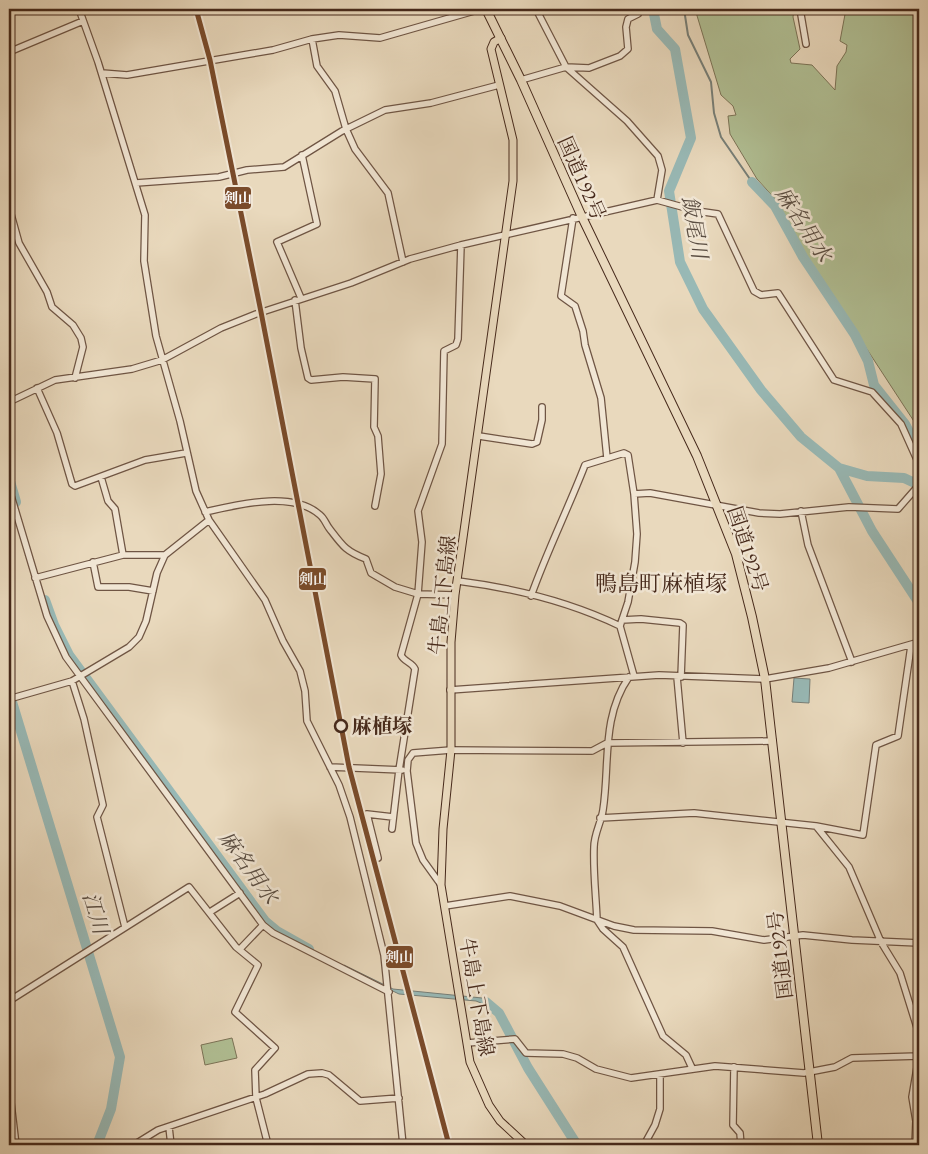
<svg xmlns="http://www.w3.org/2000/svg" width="928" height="1154" font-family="'EB Garamond','Noto Serif JP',serif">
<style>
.green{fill:#b1c095;stroke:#7c7458}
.water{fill:#98b9b6;stroke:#777f78}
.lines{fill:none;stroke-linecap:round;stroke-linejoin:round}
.stream{stroke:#777f78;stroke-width:2}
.river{stroke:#98b9b6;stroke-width:10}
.minor-casing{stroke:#6f5544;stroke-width:8}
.major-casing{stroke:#46291b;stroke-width:9}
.highway-casing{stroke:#46291b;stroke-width:10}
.minor{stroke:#f1e6d4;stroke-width:5.5}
.major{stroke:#e9d9bd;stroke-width:7}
.highway{stroke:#e9d9bd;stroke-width:8}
.rail-1-casing{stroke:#f1e6d4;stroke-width:9}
.rail-1{stroke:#7a4b2a;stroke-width:5}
.stop-dot{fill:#f1e6d4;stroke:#46291b;stroke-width:2.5}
.labels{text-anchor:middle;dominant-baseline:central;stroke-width:5;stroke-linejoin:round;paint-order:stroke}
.street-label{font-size:20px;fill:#46291b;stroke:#f1e6d4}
.stop-label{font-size:20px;font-weight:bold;fill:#46291b;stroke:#f1e6d4;text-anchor:start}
.water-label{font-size:21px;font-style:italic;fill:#5a4d42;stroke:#f1e6d4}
.quarter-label{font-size:22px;fill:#46291b;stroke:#f1e6d4}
.line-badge{stroke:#f1e6d4;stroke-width:2}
.badge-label{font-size:14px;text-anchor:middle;font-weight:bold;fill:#fff}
</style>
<rect width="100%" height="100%" fill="#e9d9bd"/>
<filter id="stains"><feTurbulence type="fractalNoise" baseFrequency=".004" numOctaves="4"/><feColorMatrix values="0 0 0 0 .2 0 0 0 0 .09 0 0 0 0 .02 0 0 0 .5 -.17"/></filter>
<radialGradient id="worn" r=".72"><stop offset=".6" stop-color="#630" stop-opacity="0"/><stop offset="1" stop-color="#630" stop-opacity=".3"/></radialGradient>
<path class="green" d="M 695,9 L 794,9 L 793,17 L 800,49 L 790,59 L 791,63 L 812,65 L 835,90 L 837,66 L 846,52 L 847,45 L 840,41 L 846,9 L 919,9 L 919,429 L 810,262 L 776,200 L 757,179 L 730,134 L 728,116 L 736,115 L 733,106 L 721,95 Z
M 232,1038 L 237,1058 L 205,1065 L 201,1045 Z"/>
<path class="water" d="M 794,678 L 810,679 L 809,703 L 792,702 Z
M 344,965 L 393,989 L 482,998 L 496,1007 L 497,1013 L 486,1005 L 476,1001 L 399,994 L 343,967 Z"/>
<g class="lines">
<path class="stream" d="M 684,9 L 688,35 L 711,82 L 714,113 L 721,137 L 752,182"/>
<path class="river" d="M 653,9 L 657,29 L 675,49 L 691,138 L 669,191 L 680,262 L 703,309 L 761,390 L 801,437 L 839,468 L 867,476 L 904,478 L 919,485
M 752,182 L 775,206 L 803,257 L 855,335 L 868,361 L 874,385 L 905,424 L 919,451
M 839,468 L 872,531 L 919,603
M 9,478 L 16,502
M 45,600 L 54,625 L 69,655 L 265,921 L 277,931 L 309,949
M 9,692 L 120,1057 L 111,1109 L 97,1145
M 486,1002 L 499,1013 L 528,1068 L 577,1145"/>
<g class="minor-casing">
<path id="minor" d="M 79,9 L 98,62 L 145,215 L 144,261 L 156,336 L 180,421 L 196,491 L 209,520 L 265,600 L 283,641 L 300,671 L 305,691 L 307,721 L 339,785 L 350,817 L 384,955 L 403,1145
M 536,9 L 566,67 L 627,121 L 658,156 L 662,170 L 657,200
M 800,9 L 806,44
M 813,9 L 815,11 L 819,9
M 312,39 L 317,66 L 335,91 L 346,129 L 355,149 L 388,193 L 403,262
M 9,52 L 83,21
M 102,73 L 127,75 L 273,50 L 312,39 L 339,35 L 380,38 L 481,9
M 521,80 L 566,67 L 589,68 L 620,56 L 628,49 L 626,27 L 628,19 L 638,14
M 136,183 L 219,177 L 247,170 L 284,167 L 342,131 L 385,110 L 431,103 L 499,85
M 9,207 L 19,243 L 47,292 L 52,307 L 73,325 L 81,338 L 83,347 L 75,378
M 573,218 L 561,296 L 575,306 L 583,331 L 585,345 L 601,398 L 607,458
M 301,298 L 277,242 L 317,224 L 302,155
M 295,300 L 301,348 L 308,378 L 311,380 L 343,377 L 375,379 L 374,427 L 378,436 L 381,474 L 375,506
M 37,388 L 57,433 L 72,484 L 75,486 L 145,460 L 186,453
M 9,402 L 55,380 L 132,369 L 162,360 L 221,328 L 256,314 L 351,283 L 410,259 L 461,245 L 657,200 L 697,211 L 718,214 L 754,291 L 761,295 L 778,293 L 834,380 L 872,392 L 901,424 L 919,464
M 479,436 L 532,444 L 537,442 L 542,420 L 542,407
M 9,460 L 9,463
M 101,477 L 108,501 L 115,509 L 123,555
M 9,489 L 47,616 L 66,657 L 263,925 L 273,933 L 389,992
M 801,511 L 808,545 L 852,662
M 205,512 C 237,505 292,490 320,515 C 324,518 326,524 329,528 C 342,545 345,551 366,559 L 371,573 L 395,587 L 418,594 L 455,595
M 93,562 L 98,587 L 129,587 L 153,591
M 35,578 L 123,555 L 165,555
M 458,581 C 513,588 570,602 620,626
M 531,596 C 547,551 568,509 585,465 L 624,453 L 628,455 L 634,494
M 622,620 L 641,619 L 680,623 L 683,625 L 681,677
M 634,676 L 620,626 L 628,602 L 635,562 L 637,534 L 634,494 L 650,493 L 759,513 L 780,514 L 849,507 L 898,509 L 919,485
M 629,677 C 601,717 610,765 603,810 C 601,823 594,834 594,847 C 593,871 596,896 597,920 L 603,929 L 623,947 L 663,1036 L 686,1055 L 692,1068
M 677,677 L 683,743
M 72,681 L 84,719 L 103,805 L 97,817 L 125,927
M 450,690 L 659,675 L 765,679 L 829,668 L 919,642
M 9,699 L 72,681 L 129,647 L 139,637 L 146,621 L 157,573 L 165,555 L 209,520
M 330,767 L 402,770
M 600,818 L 694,813 L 816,826 L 849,867 L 881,942 L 900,973 L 919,1034
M 816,826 L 863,835 L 876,745 L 898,736 L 911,646
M 392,829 L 399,770 L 415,669 C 412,662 404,662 401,655 L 418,594 L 422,542 L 418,511 L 442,444 L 444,351 L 456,345 L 458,339 L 461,245
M 378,858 L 367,814 L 393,817
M 441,885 L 423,860 L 416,843 L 407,771 L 408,760 L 413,753 L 451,750 L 592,751 L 607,743 L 773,741
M 445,906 L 510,896 L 560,906 L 614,926 L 634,930 L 712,931 L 764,940 L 803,935 L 852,940 L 919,943
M 210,912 L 240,893
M 240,949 L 263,925
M 9,1001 L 189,887 L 236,947 L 258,965 L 235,1012 L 275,1048 L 255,1070 L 256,1098 L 268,1145
M 467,1043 L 515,1039 L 526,1053 L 563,1054 L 577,1058 L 596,1069 L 631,1078 L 715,1066 L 804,1073 L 835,1067 L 852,1058 L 919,1056
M 734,1067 L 733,1125 L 740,1133 L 741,1145
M 9,1086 L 16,1145
M 169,1127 L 171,1145
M 123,1145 L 137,1143 L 158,1130 L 265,1094 L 308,1074 L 322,1073 L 329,1075 L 360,1101 L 399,1098
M 644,1145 L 655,1125 L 660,1109 L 660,1074
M 915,1145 L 916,1121 L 912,1097 L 919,1056"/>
</g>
<g class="major-casing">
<path id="major" d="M 501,38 L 494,42 L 491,49 L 513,140 L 513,181 L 455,595 L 451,642 L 451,750 L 443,829 L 441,885 L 470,1062 L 489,1105 L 500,1121 L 526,1145"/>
</g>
<g class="highway-casing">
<path id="highway" d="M 486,9 L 521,80 L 582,217 L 697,456 L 736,554 L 752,617 L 765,679 L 818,1145"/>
</g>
<use href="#minor" class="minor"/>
<use href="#major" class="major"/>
<use href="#highway" class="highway"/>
<g class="rail-1-casing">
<path id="rail-1" d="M 196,9 L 210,60 L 261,312 L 349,767 L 449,1145"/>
</g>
<use href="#rail-1" class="rail-1"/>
</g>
<circle class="stop-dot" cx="341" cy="726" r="6"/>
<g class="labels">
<g class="street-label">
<text transform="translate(582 178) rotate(66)">国道192号</text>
<text transform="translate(748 549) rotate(72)">国道192号</text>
<text transform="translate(442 595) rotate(-84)">牛島上下島線</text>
<text transform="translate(780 955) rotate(-97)">国道192号</text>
<text transform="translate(477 997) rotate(80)">牛島上下島線</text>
</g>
<g class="stop-label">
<text x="352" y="726">麻植塚</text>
</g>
<g class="water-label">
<text transform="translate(804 224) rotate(57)">麻名用水</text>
<text transform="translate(695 227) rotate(80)">飯尾川</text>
<text transform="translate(249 867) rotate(54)">麻名用水</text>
<text transform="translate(96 913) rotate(73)">江川</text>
</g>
<g class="quarter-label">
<text x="661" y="583">鴨島町麻植塚</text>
</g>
</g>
<g class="line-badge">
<rect x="224" y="186" width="28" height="24" rx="5" fill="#7a4b2a"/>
<rect x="298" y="567" width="29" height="24" rx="5" fill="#7a4b2a"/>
<rect x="385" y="945" width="29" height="24" rx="5" fill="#7a4b2a"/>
</g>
<g class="badge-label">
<text x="238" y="203">剣山</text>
<text x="313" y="584">剣山</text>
<text x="399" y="962">剣山</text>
</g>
<rect width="928" height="1154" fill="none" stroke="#e9d9bd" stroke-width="30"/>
<rect x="10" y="10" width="908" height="1134" fill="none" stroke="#46291b" stroke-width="2.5"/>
<rect x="15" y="15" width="898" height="1124" fill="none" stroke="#46291b"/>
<rect width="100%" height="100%" filter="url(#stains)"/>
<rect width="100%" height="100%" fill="url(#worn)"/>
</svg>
